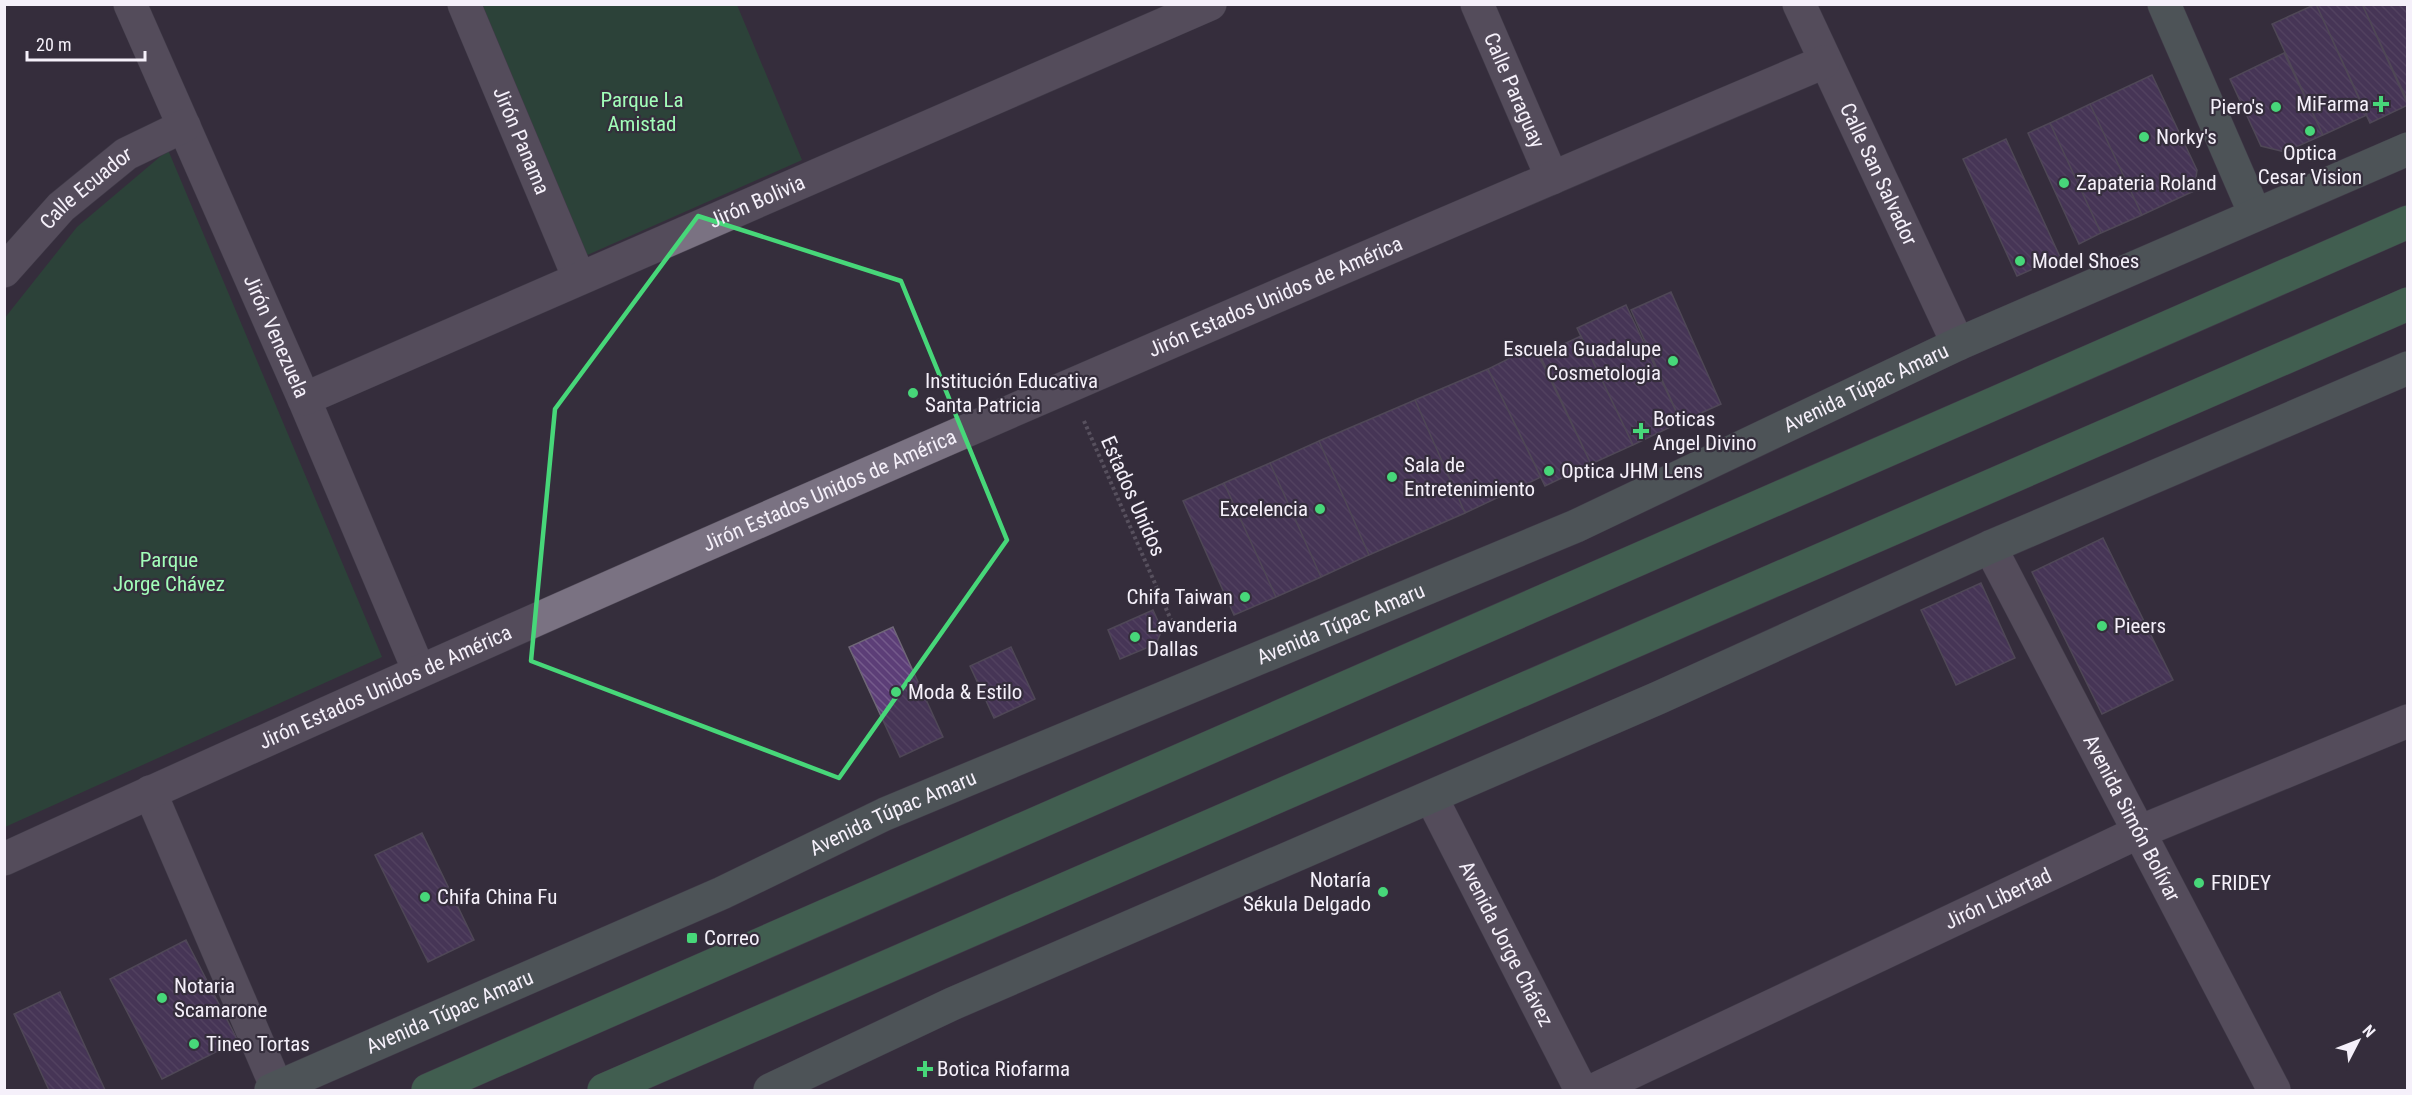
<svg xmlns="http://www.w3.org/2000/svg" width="2412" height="1095" font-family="'Roboto Condensed',sans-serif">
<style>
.green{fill:#235c35}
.building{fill:url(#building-back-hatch);stroke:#6f6777;stroke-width:1.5}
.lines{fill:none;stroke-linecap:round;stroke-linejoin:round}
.minor-casing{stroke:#504a57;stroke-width:34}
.tertiary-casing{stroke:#504a57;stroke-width:34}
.secondary-casing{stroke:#504a57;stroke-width:34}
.trunk-casing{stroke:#504a57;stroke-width:34}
.path{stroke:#827b88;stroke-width:4;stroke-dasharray:3 3;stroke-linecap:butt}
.minor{stroke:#7a7282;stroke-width:33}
.tertiary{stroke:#7a7282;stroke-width:33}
.secondary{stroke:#6a8179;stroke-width:33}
.trunk{stroke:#509a69;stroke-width:33}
.marked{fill:none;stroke:#47d779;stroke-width:4.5;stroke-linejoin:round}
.poi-dot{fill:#47d779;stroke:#352e3c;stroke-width:2}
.labels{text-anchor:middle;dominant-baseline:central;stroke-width:4.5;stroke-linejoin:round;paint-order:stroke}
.street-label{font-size:21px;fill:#f5f0fa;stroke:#352e3c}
.park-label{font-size:21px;fill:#a2fdb9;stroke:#352e3c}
.poi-label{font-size:21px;fill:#f5f0fa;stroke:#352e3c;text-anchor:start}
</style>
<defs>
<pattern id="building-back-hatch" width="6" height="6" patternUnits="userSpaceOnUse" patternTransform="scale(1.5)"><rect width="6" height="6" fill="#5c3e77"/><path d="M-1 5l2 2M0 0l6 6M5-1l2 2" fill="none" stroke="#745a8b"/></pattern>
</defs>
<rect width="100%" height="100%" fill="#352e3c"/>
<path class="green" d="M 477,5 L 737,5 L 802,160 L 585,256 Z
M 168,150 L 382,657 L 5,827 L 4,319 L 77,227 Z"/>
<path class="building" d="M 2316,4 L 2362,4 L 2408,105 L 2370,123 Z
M 2316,4 L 2367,115 L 2323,135 L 2272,24 Z
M 2362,4 L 2408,4 L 2408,102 Z
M 2284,53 L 2323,135 L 2285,152 L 2261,146 L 2230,79 Z
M 2152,75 L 2197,170 L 2194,191 L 2142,215 L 2090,104 Z
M 2090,104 L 2142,215 L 2101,233 L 2050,123 Z
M 2050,123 L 2101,233 L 2079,244 L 2028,133 Z
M 2006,139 L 2060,257 L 2017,276 L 1963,159 Z
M 1671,292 L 1721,404 L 1681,422 L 1631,310 Z
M 1626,305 L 1681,422 L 1633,445 L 1577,328 Z
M 1581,336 L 1633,445 L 1591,464 L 1540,355 Z
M 1534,346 L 1591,464 L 1545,486 L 1488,369 Z
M 1488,369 L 1541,477 L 1465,513 L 1415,400 Z
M 1415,400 L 1465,513 L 1369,555 L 1319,441 Z
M 1319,441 L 1369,555 L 1321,577 L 1270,463 Z
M 1270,463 L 1321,577 L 1276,597 L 1224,483 Z
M 1224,483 L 1276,597 L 1234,615 L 1183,501 Z
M 2103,538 L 2173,680 L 2102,714 L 2032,572 Z
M 1981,583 L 2015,658 L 1956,685 L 1921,610 Z
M 1153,610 L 1162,630 L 1156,644 L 1120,659 L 1108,630 Z
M 893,627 L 943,737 L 900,757 L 849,647 Z
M 1011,647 L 1035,699 L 994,718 L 970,666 Z
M 422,833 L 474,940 L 428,962 L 375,855 Z
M 186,940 L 238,1041 L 162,1079 L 110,979 Z
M 60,992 L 105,1090 L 49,1090 L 14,1014 Z"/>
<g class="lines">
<g class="minor-casing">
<g id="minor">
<path id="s1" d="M 130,4 L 304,399 L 419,671"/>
<path id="s2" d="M 464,4 L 579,278"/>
<path id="s3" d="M 1477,4 L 1552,178"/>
<path id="s4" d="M 1799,4 L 1958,344"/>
<path id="s5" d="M 4,271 L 61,207 L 126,154 L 184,126"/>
<path id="s6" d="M 304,399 L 1210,4"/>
<path id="s7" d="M 1990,547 L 2274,1090"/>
<path d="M 150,792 L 277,1088"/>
<path id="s8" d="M 4,859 C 607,584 1214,321 1824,62"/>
<path id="s9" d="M 1594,1090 L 2139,832 L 2408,721"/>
</g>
</g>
<g class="tertiary-casing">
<g id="tertiary">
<path id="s10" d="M 1431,797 L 1581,1090"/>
</g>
</g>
<g class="secondary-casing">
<g id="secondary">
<path d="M 2164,4 L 2255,214"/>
<path id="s11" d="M 271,1090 L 722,893 L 885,814 L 1576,526 L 1958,344 L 2408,149"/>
<path d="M 770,1090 L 952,1004 L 1658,698 L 1990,547 L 2408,368"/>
</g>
</g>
<g class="trunk-casing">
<path id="trunk" d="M 428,1090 L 2408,222
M 604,1090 L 2408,304"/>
</g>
<path class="path" d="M 1084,421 L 1171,620"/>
<use href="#minor" class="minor"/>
<use href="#tertiary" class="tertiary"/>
<use href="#secondary" class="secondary"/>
<use href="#trunk" class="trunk"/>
</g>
<path d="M0 0H2412V1095H0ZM 698,216 L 901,281 L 1007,540 L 839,778 L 531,661 L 555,409 Z" fill="#352e3c" fill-opacity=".55" fill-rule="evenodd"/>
<path class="marked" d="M 698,216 L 901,281 L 1007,540 L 839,778 L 531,661 L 555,409 Z"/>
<g class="poi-dot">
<path d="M2378 95h6v6h6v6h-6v6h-6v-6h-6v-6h6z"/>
<circle cx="2276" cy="107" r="6"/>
<circle cx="2310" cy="131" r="6"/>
<circle cx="2144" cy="137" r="6"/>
<circle cx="2064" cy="183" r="6"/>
<circle cx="2020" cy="261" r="6"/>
<circle cx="1673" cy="361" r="6"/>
<circle cx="913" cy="393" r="6"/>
<path d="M1638 422h6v6h6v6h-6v6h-6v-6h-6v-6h6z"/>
<circle cx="1549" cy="471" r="6"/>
<circle cx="1392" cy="477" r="6"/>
<circle cx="1320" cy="509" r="6"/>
<circle cx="1245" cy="597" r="6"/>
<circle cx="2102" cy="626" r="6"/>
<circle cx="1135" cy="637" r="6"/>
<circle cx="896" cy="692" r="6"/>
<circle cx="2199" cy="883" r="6"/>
<circle cx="1383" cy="892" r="6"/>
<circle cx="425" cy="897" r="6"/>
<rect x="686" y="932" width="12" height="12" rx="3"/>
<circle cx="162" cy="998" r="6"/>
<circle cx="194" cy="1044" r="6"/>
<path d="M922 1060h6v6h6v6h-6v6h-6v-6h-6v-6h6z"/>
</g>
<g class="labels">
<g class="street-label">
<text stroke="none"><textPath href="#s3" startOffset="94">Calle Paraguay</textPath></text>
<text stroke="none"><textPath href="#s2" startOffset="148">Jirón Panama</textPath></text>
<text stroke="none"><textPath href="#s4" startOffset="188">Calle San Salvador</textPath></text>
<text stroke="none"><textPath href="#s5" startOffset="117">Calle Ecuador</textPath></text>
<text stroke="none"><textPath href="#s6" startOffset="494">Jirón Bolivia</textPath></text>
<text stroke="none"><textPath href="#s8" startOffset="1390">Jirón Estados Unidos de América</textPath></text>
<text stroke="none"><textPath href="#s1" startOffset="363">Jirón Venezuela</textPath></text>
<text stroke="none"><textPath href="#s11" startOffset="1743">Avenida Túpac Amaru</textPath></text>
<text stroke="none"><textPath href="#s8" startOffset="904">Jirón Estados Unidos de América</textPath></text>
<text transform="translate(1133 496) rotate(66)">Estados Unidos</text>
<text stroke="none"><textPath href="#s11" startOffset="1167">Avenida Túpac Amaru</textPath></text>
<text stroke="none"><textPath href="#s8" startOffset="418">Jirón Estados Unidos de América</textPath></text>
<text stroke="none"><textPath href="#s11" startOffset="681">Avenida Túpac Amaru</textPath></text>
<text stroke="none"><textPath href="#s7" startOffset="306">Avenida Simón Bolívar</textPath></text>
<text stroke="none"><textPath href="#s9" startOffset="447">Jirón Libertad</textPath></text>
<text stroke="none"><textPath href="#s10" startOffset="165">Avenida Jorge Chávez</textPath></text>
<text stroke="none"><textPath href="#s11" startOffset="195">Avenida Túpac Amaru</textPath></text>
</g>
<g class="park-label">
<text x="642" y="100">Parque La<tspan x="642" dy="24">Amistad</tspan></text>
<text x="169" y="560">Parque<tspan x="169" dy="24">Jorge Chávez</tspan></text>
</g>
<g class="poi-label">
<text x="2369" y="104" text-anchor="end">MiFarma</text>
<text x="2264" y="107" text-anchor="end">Piero's</text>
<text x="2156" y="137">Norky's</text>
<text x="2310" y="153" text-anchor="middle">Optica<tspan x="2310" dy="24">Cesar Vision</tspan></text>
<text x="2076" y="183">Zapateria Roland</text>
<text x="2032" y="261">Model Shoes</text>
<text x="1661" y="349" text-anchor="end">Escuela Guadalupe<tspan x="1661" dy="24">Cosmetologia</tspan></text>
<text x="925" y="381">Institución Educativa<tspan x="925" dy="24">Santa Patricia</tspan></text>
<text x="1653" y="419">Boticas<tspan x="1653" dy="24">Angel Divino</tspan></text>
<text x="1404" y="465">Sala de<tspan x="1404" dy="24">Entretenimiento</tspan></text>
<text x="1561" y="471">Optica JHM Lens</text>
<text x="1308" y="509" text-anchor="end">Excelencia</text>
<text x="1233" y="597" text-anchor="end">Chifa Taiwan</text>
<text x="1147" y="625">Lavanderia<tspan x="1147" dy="24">Dallas</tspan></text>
<text x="2114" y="626">Pieers</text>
<text x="908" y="692">Moda &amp; Estilo</text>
<text x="1371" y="880" text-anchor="end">Notaría<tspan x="1371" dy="24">Sékula Delgado</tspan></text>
<text x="2211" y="883">FRIDEY</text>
<text x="437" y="897">Chifa China Fu</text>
<text x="704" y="938">Correo</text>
<text x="174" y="986">Notaria<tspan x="174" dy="24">Scamarone</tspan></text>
<text x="206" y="1044">Tineo Tortas</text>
<text x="937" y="1069">Botica Riofarma</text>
</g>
</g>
<rect width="2412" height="1095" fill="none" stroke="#f5f0fa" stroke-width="12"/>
<g transform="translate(2358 1041) rotate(48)" stroke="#352e3c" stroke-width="4.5" paint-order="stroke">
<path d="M0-4.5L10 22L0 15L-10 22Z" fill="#f5f0fa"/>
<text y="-9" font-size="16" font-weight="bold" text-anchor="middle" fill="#f5f0fa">N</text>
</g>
<path d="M27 51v9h118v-9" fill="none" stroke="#f5f0fa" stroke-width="3"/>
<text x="36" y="51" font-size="18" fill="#f5f0fa" stroke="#352e3c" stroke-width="4.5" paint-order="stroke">20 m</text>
</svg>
